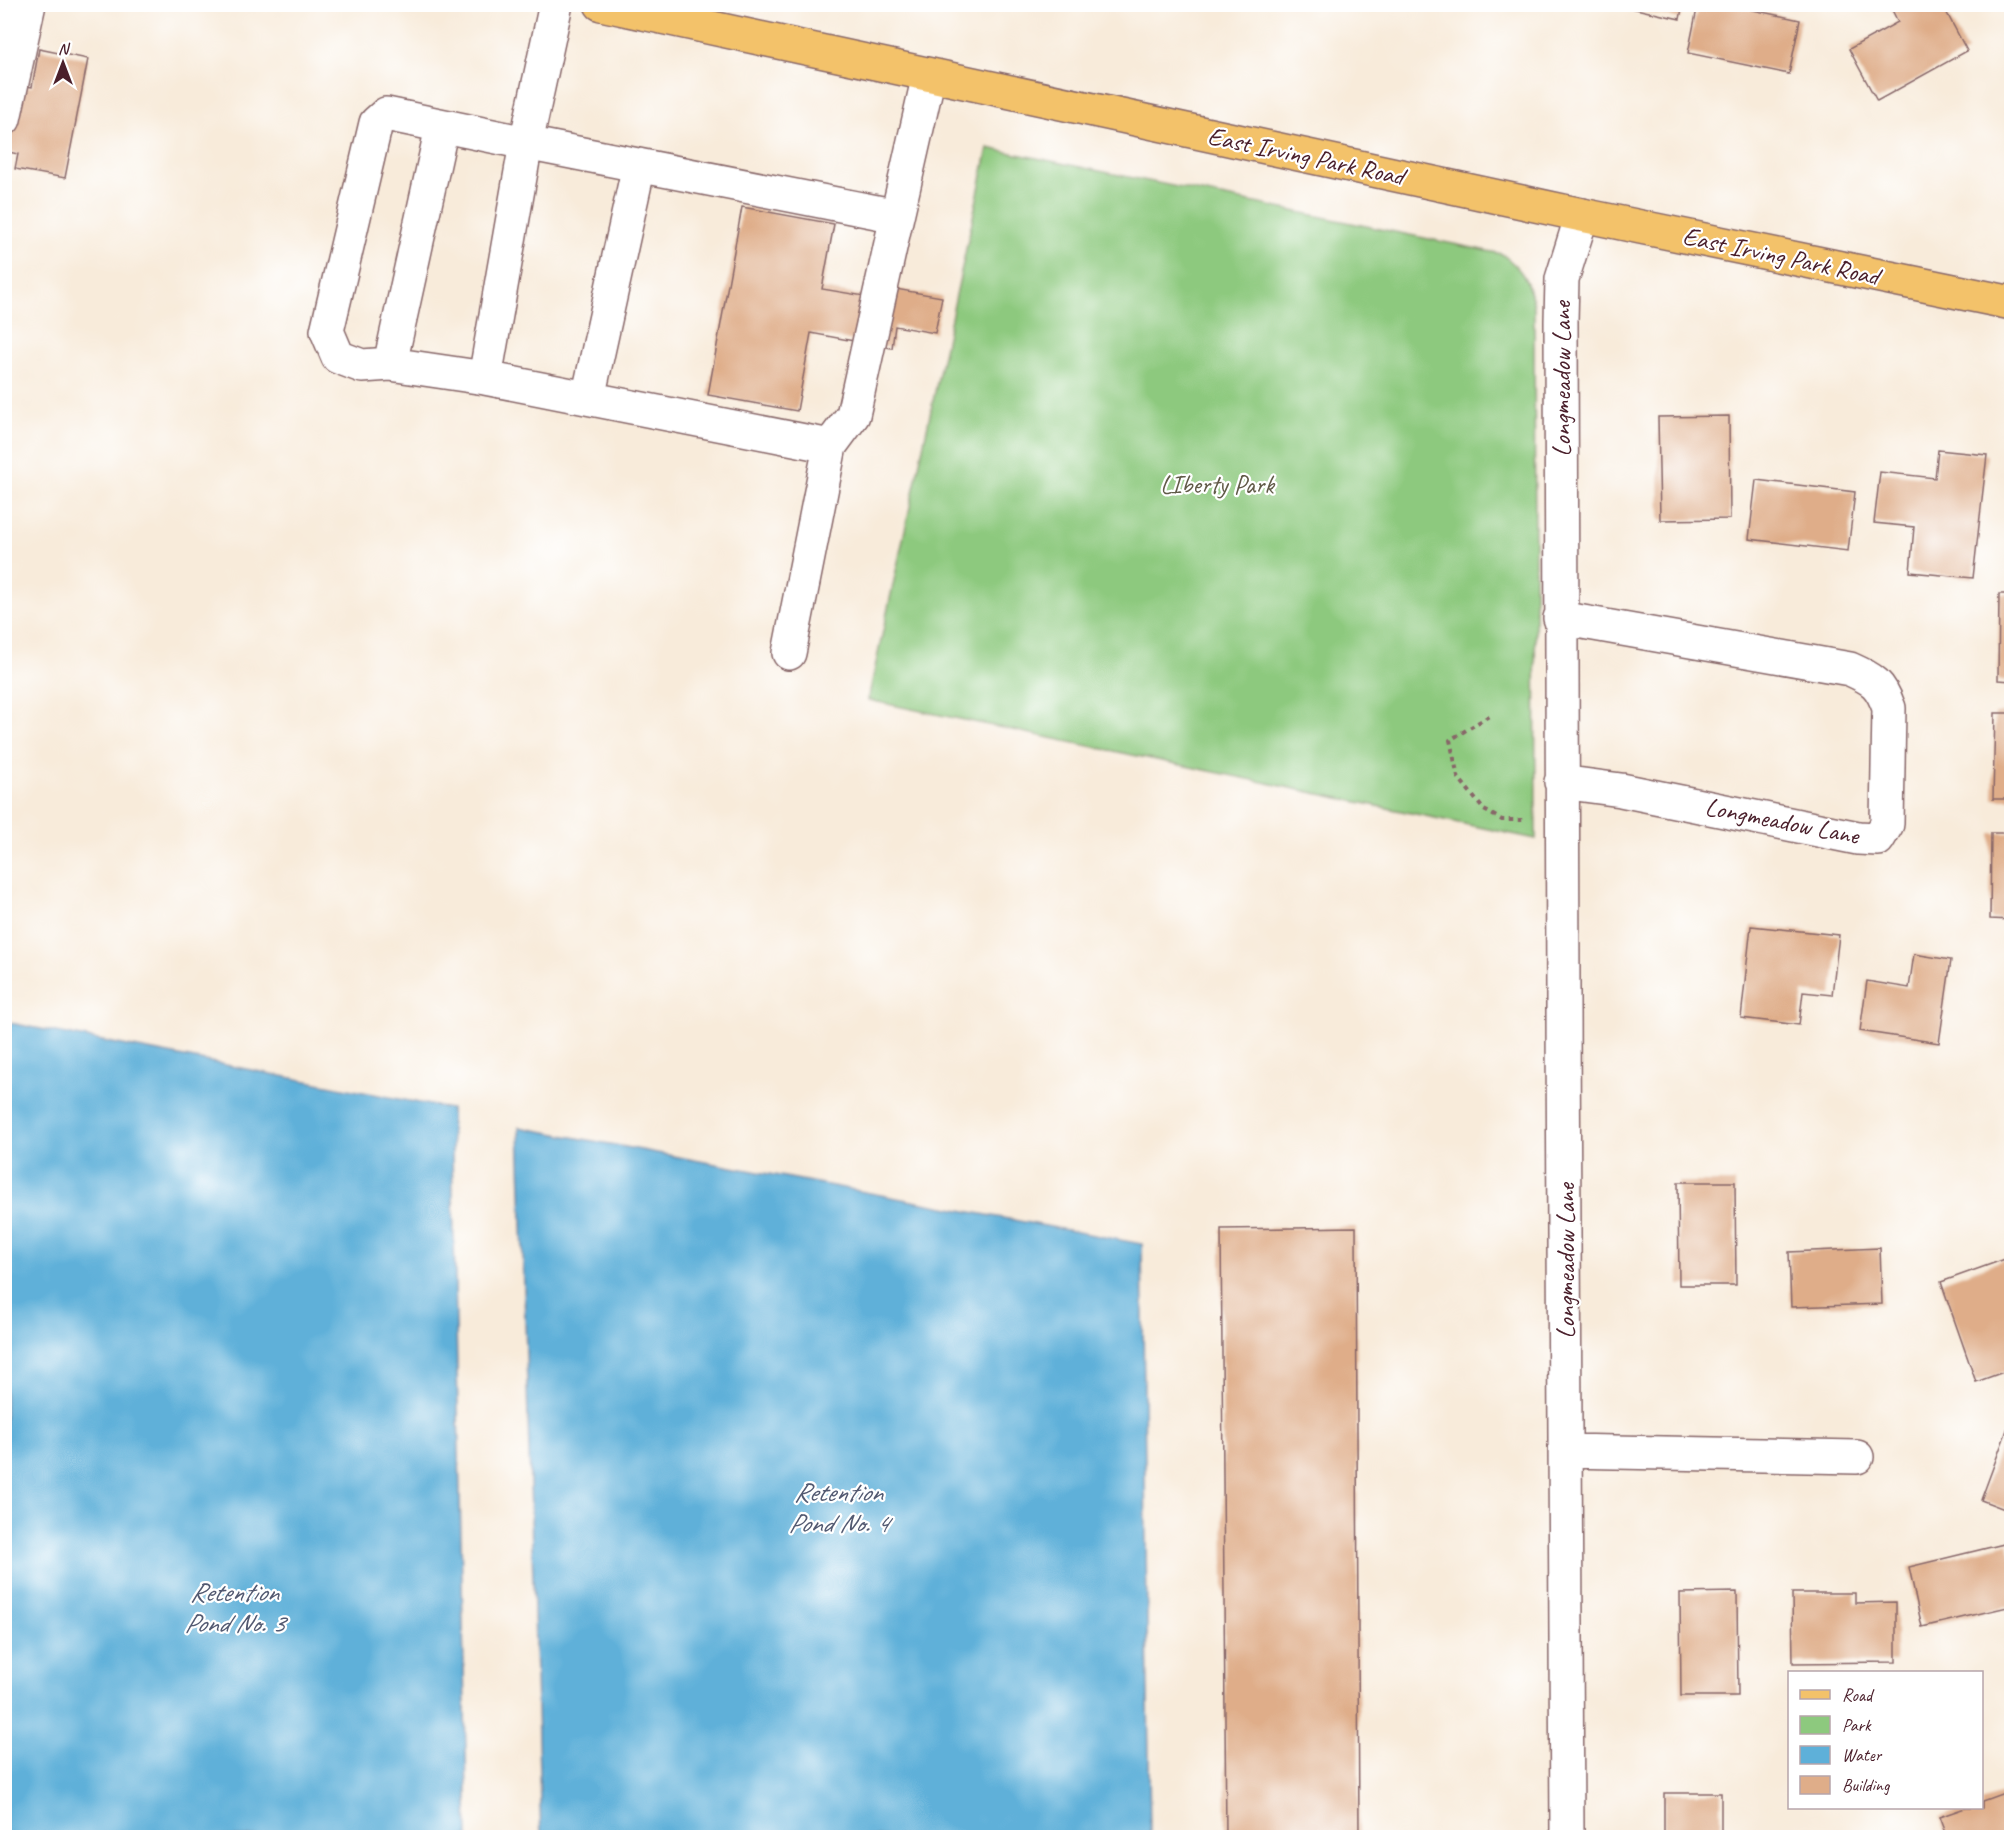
<svg xmlns="http://www.w3.org/2000/svg" width="2016" height="1842" font-family="Caveat,sans-serif">
<style>
.green{fill:#8dc97e;stroke:#6c7454;stroke-width:1.5}
.water{fill:#5eb0d9;stroke:#546882;stroke-width:1.5}
.building{fill:#dfad89}
.lines{fill:none;stroke-linecap:round;stroke-linejoin:round}
.minor-casing{stroke:#876668;stroke-width:36}
.major-casing{stroke:#876668;stroke-width:36}
.path{stroke:#876668;stroke-width:4;stroke-dasharray:4.5 4.5;stroke-linecap:butt}
.minor{stroke:#fff;stroke-width:33}
.major{stroke:#f3c26a;stroke-width:33}
.labels{text-anchor:middle;dominant-baseline:central;stroke-width:4.5;stroke-linejoin:round;paint-order:stroke}
.street-label{font-size:26px;fill:#4a1f2b;stroke:#fff}
.park-label{font-size:26px;fill:#615a48;stroke:#fff}
.water-label{font-size:27px;font-style:italic;fill:#525971;stroke:#fff}
</style>
<rect width="100%" height="100%" fill="#fff"/>
<filter id="ink" filterUnits="userSpaceOnUse"><feTurbulence type="fractalNoise" baseFrequency=".0167" numOctaves="2"/><feDisplacementMap in="SourceGraphic" scale="12" xChannelSelector="R" yChannelSelector="G"/><feConvolveMatrix kernelMatrix="1 2 1 2 8 2 1 2 1" color-interpolation-filters="sRGB"/></filter>
<filter id="wash" filterUnits="userSpaceOnUse"><feTurbulence type="fractalNoise" baseFrequency=".008" numOctaves="4" result="noise"/><feDisplacementMap in="SourceGraphic" scale="24" xChannelSelector="R" yChannelSelector="G"/><feGaussianBlur stdDeviation="1.35" result="paint"/><feColorMatrix in="noise" values="0 0 0 0 0 0 0 0 0 0 0 0 0 0 0 0 0 1.4 0 .05"/><feComposite in="paint" operator="in"/></filter>
<g filter="url(#wash)">
<rect width="100%" height="100%" fill="#f8ebda"/>
<path class="green" d="M 988,148 L 1502,254 C 1523,270 1527,279 1534,305 L 1536,839 L 868,700 Z"/>
<path class="water" d="M 5,1022 L 451,1109 L 468,1837 L 5,1837 Z
M 519,1127 L 1142,1244 L 1150,1837 L 541,1837 Z"/>
<g id="blocks">
<path class="building" d="M 1614,4 L 1683,4 L 1680,19 Z
M 1698,4 L 1725,4 L 1800,20 L 1789,74 L 1688,53 Z
M 1889,4 L 1942,4 L 1967,51 L 1877,101 L 1849,49 L 1898,22 Z
M 39,49 L 88,59 L 65,178 L 15,169 L 18,154 L 4,151 L 18,85 L 32,87 Z
M 742,207 L 834,224 L 822,289 L 894,301 L 896,289 L 942,297 L 935,333 L 895,326 L 892,348 L 811,333 L 797,411 L 708,395 Z
M 1729,416 L 1730,519 L 1660,520 L 1658,417 Z
M 1938,450 L 1987,455 L 1973,578 L 1910,572 L 1914,527 L 1874,523 L 1880,472 L 1935,478 Z
M 1756,480 L 1855,492 L 1848,551 L 1749,539 Z
M 1999,594 L 2012,594 L 2012,681 L 1998,680 Z
M 1995,713 L 2012,713 L 2012,799 L 1993,799 Z
M 1991,833 L 2012,833 L 2012,920 L 1990,919 Z
M 1751,926 L 1839,935 L 1832,995 L 1803,992 L 1799,1025 L 1741,1018 Z
M 1914,954 L 1951,960 L 1939,1043 L 1860,1031 L 1867,981 L 1909,988 Z
M 1678,1182 L 1735,1182 L 1736,1285 L 1679,1285 Z
M 1356,1227 L 1359,1838 L 1226,1838 L 1221,1229 Z
M 1880,1248 L 1882,1304 L 1791,1307 L 1789,1252 Z
M 2008,1258 L 2012,1267 L 2012,1369 L 1976,1382 L 1941,1282 Z
M 2011,1419 L 2012,1419 L 2012,1512 L 1981,1500 Z
M 2008,1543 L 2012,1559 L 2012,1606 L 1922,1627 L 1909,1567 Z
M 1737,1592 L 1738,1696 L 1681,1696 L 1680,1593 Z
M 1792,1593 L 1855,1593 L 1855,1603 L 1896,1602 L 1896,1662 L 1793,1663 Z
M 2012,1790 L 2012,1838 L 1947,1838 L 1939,1817 L 1965,1808 L 1982,1808 L 1982,1801 Z
M 1664,1793 L 1721,1793 L 1721,1838 L 1664,1838 Z"/>
</g>
</g>
<g filter="url(#ink)">
<use href="#blocks" fill-opacity="0" stroke="#876668" stroke-width="1.5"/>
<g class="lines">
<g class="minor-casing">
<path id="minor" d="M 556,4 L 526,143 L 897,216 L 929,75
M 4,119 L 29,4
M 390,364 L 442,127
M 485,378 L 526,143 L 386,114 L 376,123 L 327,331 L 338,357 L 362,366 L 390,364 L 485,378 L 830,446 L 853,415 L 897,216
M 588,398 L 639,165
M 1560,618 L 1850,669 C 1874,680 1880,683 1889,708 L 1887,824 L 1878,839 L 1858,838 L 1621,790 L 1561,782
M 789,653 L 830,446
M 1566,1451 L 1857,1457
M 1567,1838 C 1566,1332 1560,827 1561,321 L 1562,279 L 1582,215"/>
</g>
<g class="major-casing">
<path id="major" d="M 601,4 L 1582,215 L 2012,303"/>
</g>
<path class="path" d="M 1489,716 L 1450,740 L 1458,777 L 1484,810 L 1502,820 L 1525,820"/>
<use href="#minor" class="minor"/>
<use href="#major" class="major"/>
</g>
</g>
<g class="labels">
<g class="street-label">
<text transform="translate(1306 156) rotate(12)">East Irving Park Road</text>
<text transform="translate(1781 256) rotate(12)">East Irving Park Road</text>
<text transform="translate(1561 379) rotate(-90)">Longmeadow Lane</text>
<text transform="translate(1782 821) rotate(11)">Longmeadow Lane</text>
<text transform="translate(1565 1261) rotate(-90)">Longmeadow Lane</text>
</g>
<g class="park-label">
<text x="1217" y="484">LIberty Park</text>
</g>
<g class="water-label">
<text x="838" y="1492">Retention<tspan x="838" dy="31">Pond No. 4</tspan></text>
<text x="234" y="1592">Retention<tspan x="234" dy="31">Pond No. 3</tspan></text>
</g>
</g>
<rect width="2016" height="1842" fill="none" stroke="#fff" stroke-width="24"/>
<rect x="1788" y="1671" width="195" height="138" fill="#ffffff" stroke="#b7a5aa" stroke-width="1.5"/>
<rect x="1800" y="1690" width="30" height="9" fill="#f3c26a" stroke="#b7a5aa" stroke-width="1.5"/>
<text x="1842" y="1701" font-size="18" fill="#4a1f2b">Road</text>
<rect x="1800" y="1716" width="30" height="18" fill="#8dc97e" stroke="#b7a5aa" stroke-width="1.5"/>
<text x="1842" y="1731" font-size="18" fill="#4a1f2b">Park</text>
<rect x="1800" y="1746" width="30" height="18" fill="#5eb0d9" stroke="#b7a5aa" stroke-width="1.5"/>
<text x="1842" y="1761" font-size="18" fill="#4a1f2b">Water</text>
<rect x="1800" y="1776" width="30" height="18" fill="#dfad89" stroke="#b7a5aa" stroke-width="1.5"/>
<text x="1842" y="1791" font-size="18" fill="#4a1f2b">Building</text>
<g transform="translate(63 63)" stroke="#ffffff" stroke-width="4.5" paint-order="stroke">
<path d="M0-4.5L10 22L0 15L-10 22Z" fill="#4a1f2b"/>
<text y="-9" font-size="16" font-weight="bold" text-anchor="middle" fill="#4a1f2b">N</text>
</g>
</svg>
